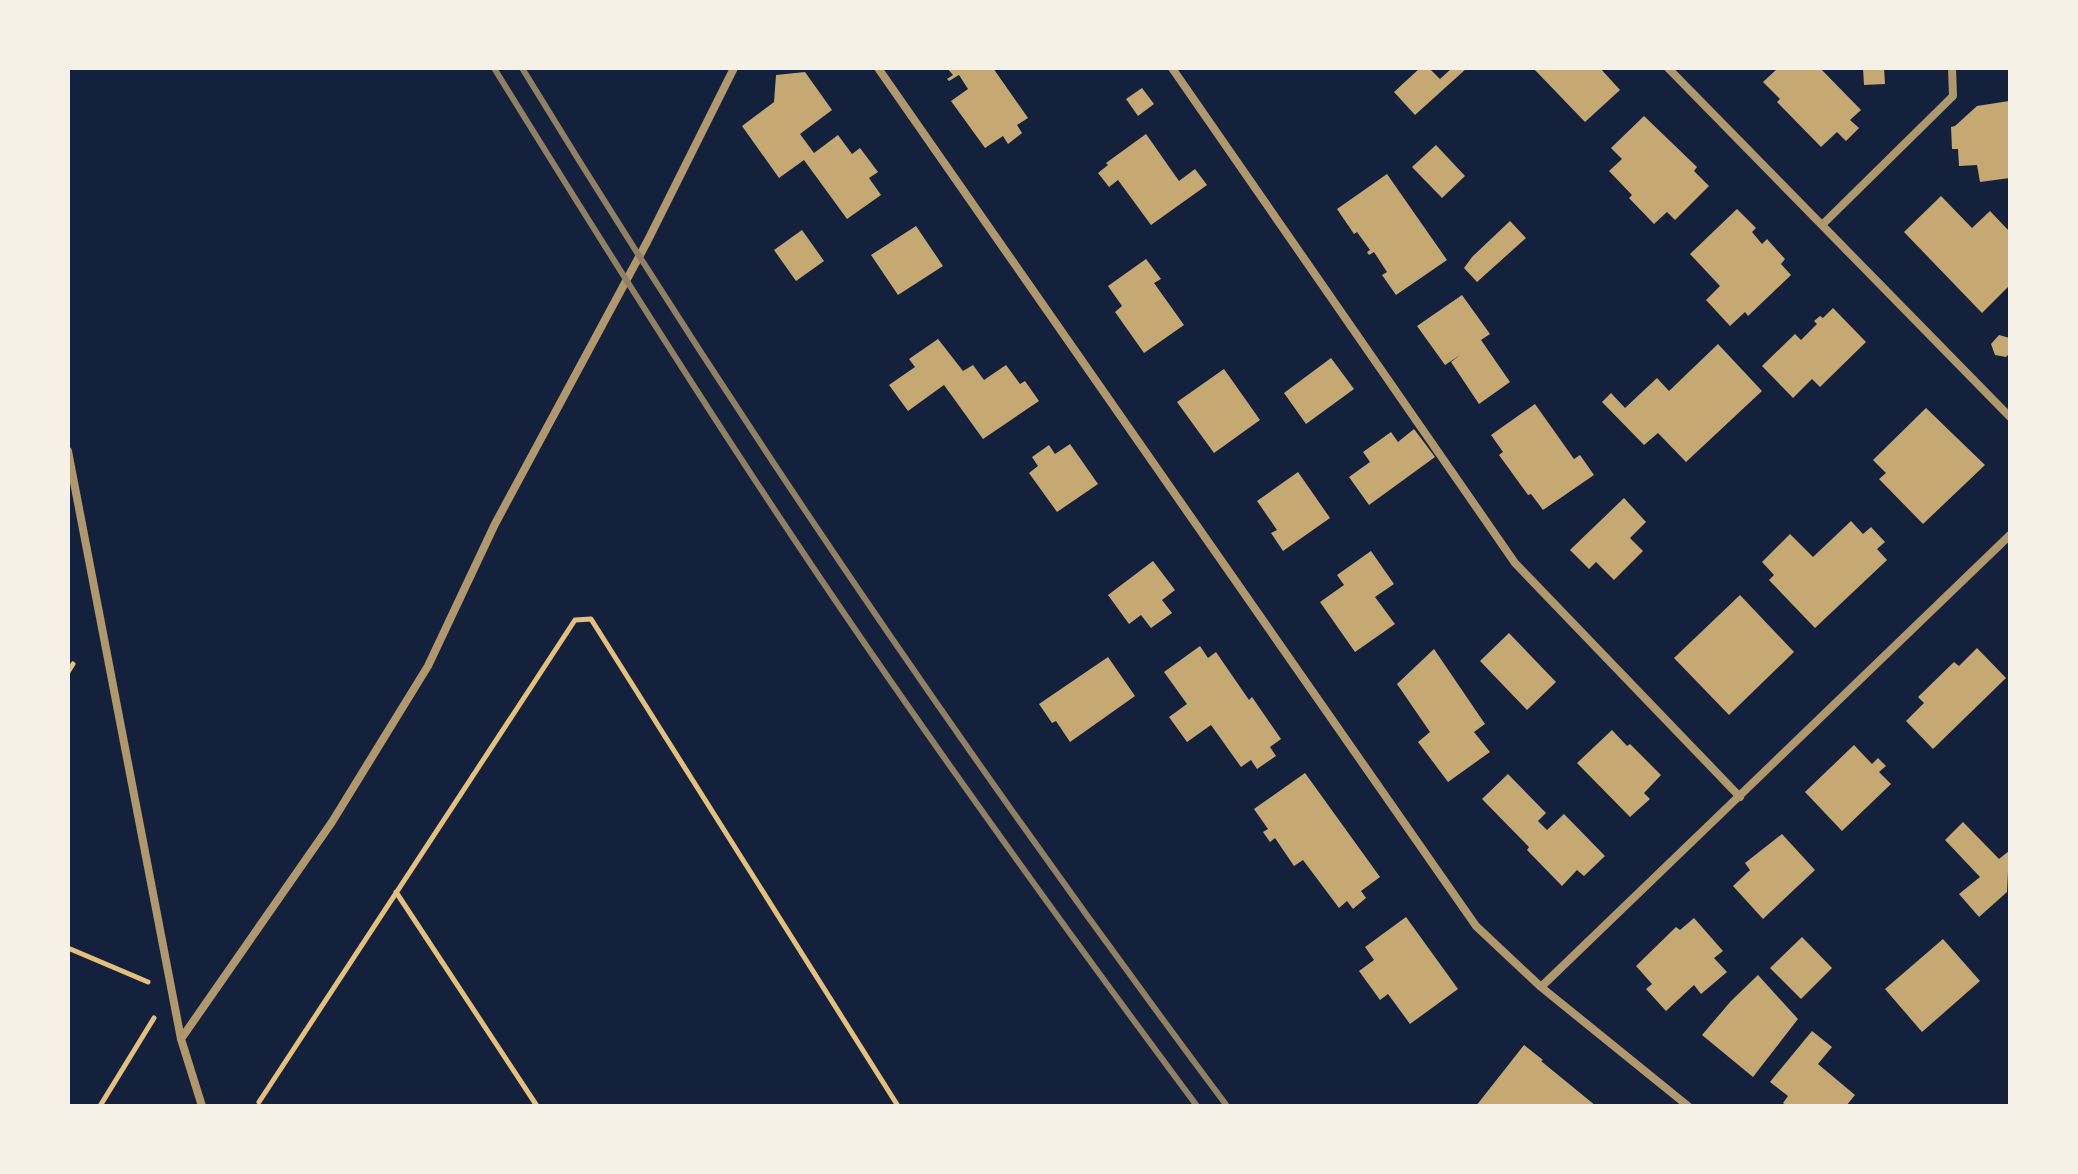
<svg xmlns="http://www.w3.org/2000/svg" width="2078" height="1174" font-family="'Golos Text',sans-serif">
<style>
.building{fill:#c6a872}
.lines{fill:none;stroke-linecap:round;stroke-linejoin:round}
.path{stroke:#e5c07b;stroke-width:5}
.minor{stroke:#b1986c;stroke-width:8}
.rail{stroke:#918062;stroke-width:6}
</style>
<rect width="100%" height="100%" fill="#14213d"/>
<path class="building" d="M 947,68 L 993,68 L 1028,118 L 1017,125 L 1022,133 L 1008,144 L 1003,136 L 985,148 L 951,101 L 968,89 L 959,75 L 949,81 L 947,79 L 953,75 Z
M 1420,68 L 1429,68 L 1440,79 L 1452,68 L 1467,68 L 1415,115 L 1394,92 Z
M 1533,68 L 1600,68 L 1620,90 L 1585,122 Z
M 1778,68 L 1820,68 L 1861,110 L 1850,120 L 1859,128 L 1846,141 L 1837,132 L 1821,147 L 1777,102 L 1780,99 L 1763,82 Z
M 1863,68 L 1884,68 L 1885,84 L 1864,85 Z
M 805,72 L 832,110 L 800,134 L 814,153 L 838,135 L 852,154 L 860,148 L 878,172 L 869,178 L 881,195 L 847,219 L 804,160 L 779,178 L 742,126 L 774,102 L 776,75 Z
M 1142,88 L 1154,104 L 1138,116 L 1126,99 Z
M 2009,101 L 2010,178 L 1980,182 L 1977,165 L 1959,166 L 1958,149 L 1952,149 L 1951,127 L 1955,126 L 1977,106 Z
M 1644,116 L 1697,167 L 1694,171 L 1709,186 L 1675,220 L 1667,212 L 1654,224 L 1629,198 L 1632,195 L 1609,171 L 1622,159 L 1611,148 Z
M 1146,134 L 1179,181 L 1195,169 L 1207,185 L 1151,225 L 1118,180 L 1109,187 L 1098,173 L 1108,165 L 1106,163 Z
M 1436,145 L 1465,176 L 1442,198 L 1412,167 Z
M 1387,174 L 1447,260 L 1396,295 L 1382,275 L 1387,272 L 1374,252 L 1369,255 L 1367,252 L 1370,250 L 1357,232 L 1354,234 L 1337,209 Z
M 1941,196 L 1972,228 L 1990,211 L 2010,232 L 2010,285 L 1982,313 L 1904,232 Z
M 1737,209 L 1756,228 L 1752,232 L 1762,244 L 1767,239 L 1785,259 L 1781,264 L 1791,275 L 1748,316 L 1745,312 L 1730,326 L 1706,300 L 1720,286 L 1690,254 Z
M 1510,221 L 1526,238 L 1477,282 L 1464,268 L 1472,257 Z
M 916,226 L 943,266 L 898,295 L 871,255 Z
M 802,230 L 824,261 L 796,281 L 774,250 Z
M 1146,259 L 1161,279 L 1154,283 L 1184,325 L 1144,353 L 1115,312 L 1122,306 L 1108,286 Z
M 1462,295 L 1490,334 L 1481,340 L 1510,382 L 1479,404 L 1451,362 L 1460,355 L 1445,365 L 1417,326 Z
M 1833,308 L 1866,342 L 1820,387 L 1812,379 L 1793,398 L 1762,366 L 1795,334 L 1801,340 L 1817,324 L 1814,321 L 1820,316 L 1823,318 Z
M 1999,335 L 2010,338 L 2010,353 L 2006,357 L 1995,355 L 1991,344 Z
M 938,339 L 963,371 L 973,365 L 984,380 L 1006,365 L 1020,384 L 1025,381 L 1039,401 L 983,439 L 944,385 L 908,411 L 889,385 L 915,367 L 909,359 Z
M 1718,344 L 1762,391 L 1686,462 L 1658,433 L 1644,445 L 1602,402 L 1611,393 L 1625,408 L 1657,378 L 1669,391 Z
M 1331,358 L 1354,389 L 1306,424 L 1284,393 Z
M 1224,369 L 1260,420 L 1214,453 L 1177,402 Z
M 1535,404 L 1574,459 L 1580,455 L 1594,475 L 1543,510 L 1531,494 L 1528,495 L 1499,455 L 1503,452 L 1491,435 Z
M 1926,408 L 1985,465 L 1923,524 L 1879,479 L 1886,473 L 1873,460 Z
M 1414,429 L 1435,457 L 1369,505 L 1349,477 L 1370,462 L 1363,452 L 1391,432 L 1398,442 Z
M 1070,444 L 1098,484 L 1057,512 L 1029,473 L 1038,466 L 1032,457 L 1049,445 L 1055,454 Z
M 1298,472 L 1330,518 L 1283,551 L 1271,533 L 1277,530 L 1257,501 Z
M 1624,498 L 1646,522 L 1630,538 L 1643,551 L 1614,580 L 1596,562 L 1589,569 L 1570,550 Z
M 1851,521 L 1863,534 L 1871,527 L 1885,542 L 1877,549 L 1887,560 L 1815,628 L 1769,580 L 1774,575 L 1762,562 L 1790,534 L 1813,557 Z
M 1371,551 L 1394,584 L 1375,597 L 1395,624 L 1355,652 L 1320,602 L 1344,585 L 1337,575 Z
M 1153,561 L 1175,590 L 1162,600 L 1172,613 L 1151,628 L 1141,615 L 1129,624 L 1108,595 Z
M 1740,595 L 1794,652 L 1729,715 L 1674,658 Z
M 1509,633 L 1556,682 L 1527,710 L 1480,661 Z
M 1200,646 L 1208,658 L 1216,652 L 1249,700 L 1252,697 L 1281,739 L 1270,747 L 1276,756 L 1257,769 L 1251,760 L 1241,767 L 1211,725 L 1187,742 L 1169,717 L 1187,704 L 1164,672 Z
M 1977,648 L 2006,678 L 1933,749 L 1906,721 L 1924,703 L 1918,697 L 1954,662 L 1959,666 Z
M 1434,649 L 1485,724 L 1474,732 L 1490,752 L 1448,782 L 1418,742 L 1430,732 L 1397,684 Z
M 1108,657 L 1135,696 L 1070,742 L 1056,721 L 1052,723 L 1039,704 Z
M 1612,730 L 1627,746 L 1630,744 L 1661,775 L 1644,793 L 1650,799 L 1630,817 L 1577,763 Z
M 1854,745 L 1872,764 L 1878,758 L 1886,766 L 1879,772 L 1891,784 L 1842,831 L 1805,792 Z
M 1305,773 L 1380,877 L 1361,891 L 1366,898 L 1353,909 L 1347,901 L 1339,908 L 1303,860 L 1294,866 L 1275,838 L 1270,842 L 1263,832 L 1268,829 L 1254,809 Z
M 1508,774 L 1546,813 L 1538,821 L 1547,830 L 1564,814 L 1605,856 L 1584,876 L 1577,870 L 1562,886 L 1527,850 L 1529,847 L 1482,799 Z
M 1963,822 L 1999,859 L 2009,851 L 2007,892 L 1979,917 L 1959,894 L 1980,877 L 1945,840 Z
M 1782,834 L 1815,870 L 1763,919 L 1733,886 L 1750,870 L 1745,863 Z
M 1406,917 L 1458,989 L 1410,1024 L 1388,994 L 1380,1000 L 1359,971 L 1374,960 L 1365,947 Z
M 1694,918 L 1723,951 L 1714,958 L 1727,972 L 1701,994 L 1694,985 L 1666,1011 L 1646,989 L 1652,984 L 1636,966 L 1676,927 L 1680,930 Z
M 1802,937 L 1832,968 L 1801,999 L 1770,968 Z
M 1943,939 L 1980,981 L 1922,1032 L 1885,989 Z
M 1758,975 L 1798,1019 L 1753,1077 L 1702,1035 L 1731,1001 Z
M 1812,1031 L 1832,1047 L 1818,1064 L 1855,1095 L 1846,1106 L 1787,1106 L 1783,1103 L 1788,1096 L 1770,1082 Z
M 1524,1045 L 1543,1060 L 1541,1061 L 1596,1106 L 1476,1106 Z"/>
<g class="lines">
<path class="path" d="M 68,672 L 73,664
M 396,892 L 537,1106
M 68,948 L 148,982
M 259,1102 L 575,620 L 591,619 L 898,1106
M 100,1106 L 154,1018"/>
<path class="minor" d="M 878,68 L 1476,926 L 1541,987 L 1688,1106
M 1172,68 L 1515,563 L 1740,797
M 1668,68 L 2010,417
M 1822,225 L 1953,96 L 1952,68
M 68,451 L 181,1039 L 202,1106
M 1541,987 L 2010,535
M 181,1039 L 332,822 L 428,666 L 495,524 L 647,242 L 734,68"/>
<path class="rail" d="M 494,68 C 591,225 689,382 792,536 C 921,730 1058,919 1197,1106
M 522,68 C 740,425 976,770 1227,1106"/>
</g>
<rect width="2078" height="1174" fill="none" stroke="#f6f1e7" stroke-width="140"/>
</svg>
